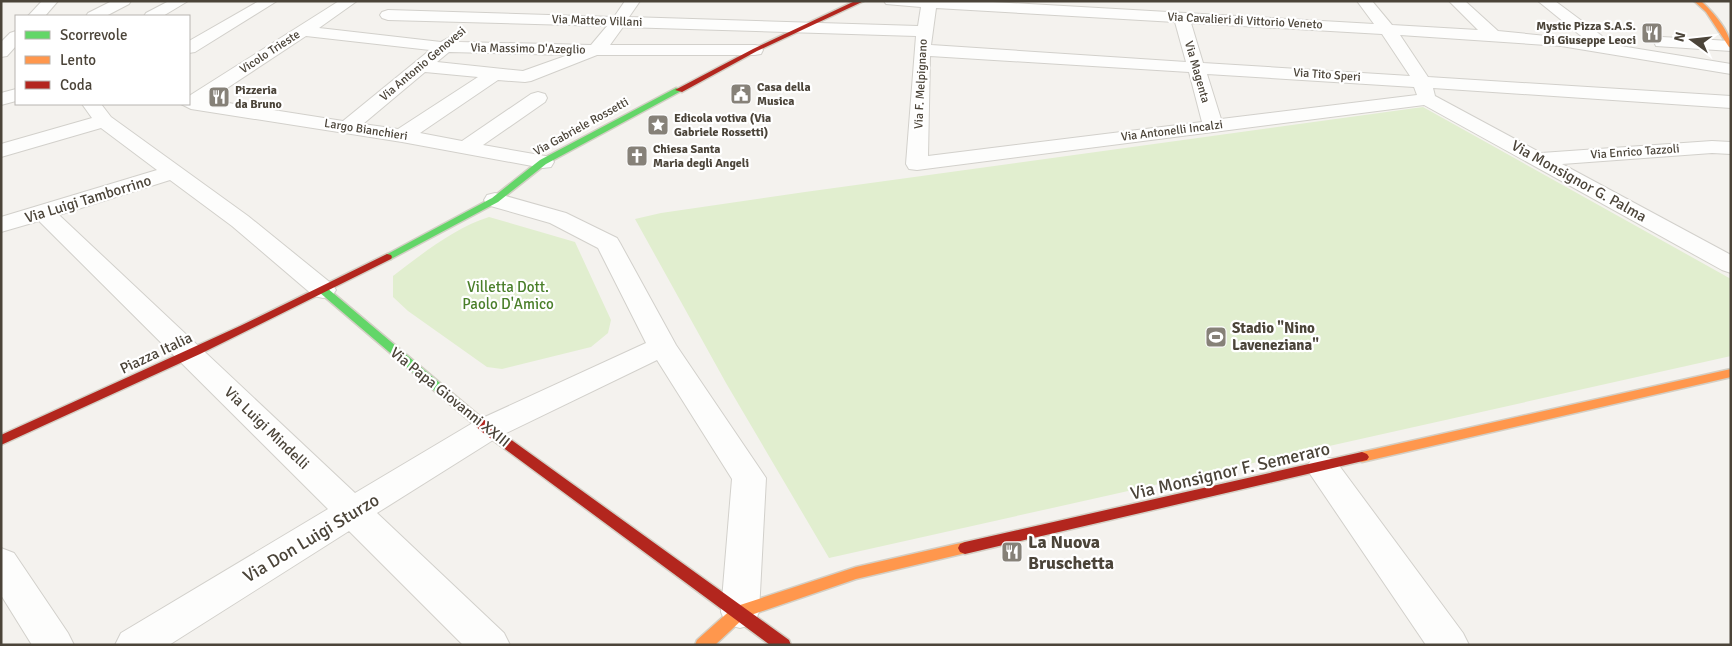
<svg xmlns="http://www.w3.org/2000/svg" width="1732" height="646" font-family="Signika,sans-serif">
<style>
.green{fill:#e1eecf}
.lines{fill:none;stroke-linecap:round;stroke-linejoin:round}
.street-casing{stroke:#d2d0cb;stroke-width:2}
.fast-casing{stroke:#d3cfc5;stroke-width:3}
.slow-casing{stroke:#d3cfc5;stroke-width:3}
.jam-casing{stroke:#d3cfc5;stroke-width:3}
.street{fill:#fdfdfc;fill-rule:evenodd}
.fast{fill:#63d668;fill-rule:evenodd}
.slow{fill:#ff974d;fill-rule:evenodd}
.jam{fill:#b3261e;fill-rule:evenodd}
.labels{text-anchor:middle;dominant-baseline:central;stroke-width:4.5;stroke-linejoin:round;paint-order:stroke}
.far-street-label{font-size:12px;fill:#4b4439;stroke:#fff}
.far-poi-label{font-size:12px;font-weight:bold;fill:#4b4439;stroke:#fff;text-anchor:start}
.street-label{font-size:15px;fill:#4b4439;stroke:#fff}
.park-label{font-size:15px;fill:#4a7f2a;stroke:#fff}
.poi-label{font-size:15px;font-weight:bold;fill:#4b4439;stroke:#fff;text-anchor:start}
.near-street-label{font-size:18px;fill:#4b4439;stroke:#fff}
.near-poi-label{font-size:18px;font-weight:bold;fill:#4b4439;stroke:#fff;text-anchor:start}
</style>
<rect width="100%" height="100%" fill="#f4f2ee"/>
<path class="green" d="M 1423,107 L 1731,279 L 1731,356 L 829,558 L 726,383 L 635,219 L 661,213 L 805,192 Z
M 489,217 L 575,242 L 611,320 L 608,333 L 591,347 L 502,369 L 487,367 L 408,311 L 393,297 L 393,276 C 422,254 454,228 489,217 Z"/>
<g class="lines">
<g class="street-casing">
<path id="street" d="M 42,1 L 58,1 L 45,16 L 28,16 Z
M 112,1 L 131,1 L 129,4 L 106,16 L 86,16 L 88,13 Z
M 169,1 L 188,1 L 163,16 L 144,16 L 146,13 Z
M 259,1 L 277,1 L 195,52 L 189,53 L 189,41 Z
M 339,1 L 357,1 L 319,28 L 441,42 L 452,36 L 458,37 L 459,42 L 591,45 L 607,26 L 388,20 L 382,18 L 380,15 L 382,12 L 388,10 L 614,17 L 625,1 L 640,1 L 629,17 L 918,26 L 921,7 L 886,4 L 884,1 L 976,1 L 1374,24 L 1357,1 L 1372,1 L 1392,25 L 1478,30 L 1449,1 L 1465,1 L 1498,31 L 1586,40 L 1538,1 L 1555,1 L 1602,36 L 1604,40 L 1602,43 L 1731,64 L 1731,74 L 1561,46 L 1400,35 L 1428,77 L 1731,96 L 1731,108 L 1433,88 L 1435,96 L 1541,153 L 1712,141 L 1731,142 L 1731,154 L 1712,153 L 1562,164 L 1731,255 L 1731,273 L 1722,270 L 1424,105 L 917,170 L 909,169 L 906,164 L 916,36 L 623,27 L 610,45 L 755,45 L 761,46 L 763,50 L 761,54 L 755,55 L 597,55 L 531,81 L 525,82 L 498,80 L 420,133 L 462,141 L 531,94 L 538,92 L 545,94 L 547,98 L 545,102 L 483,145 L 551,157 L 554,162 L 551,167 L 543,168 L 402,142 L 191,109 L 181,104 L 189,104 L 189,96 ZM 936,8 L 1175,22 L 1186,62 L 931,45 ZM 1191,23 L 1382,34 L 1410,76 L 1203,63 ZM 306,36 L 430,50 L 343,121 L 209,100 ZM 449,52 L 568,55 L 523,71 L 437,62 ZM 930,56 L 1189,72 L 1202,122 L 928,156 ZM 425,72 L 478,77 L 398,129 L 363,124 ZM 1207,74 L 1414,87 L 1417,95 L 1221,119 Z
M 16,31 L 16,46 L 7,56 L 1,57 L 1,42 L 10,33 Z
M 1662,37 L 1730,41 L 1731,51 L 1656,46 L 1654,42 L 1656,38 Z
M 16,89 L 16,101 L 1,105 L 1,93 Z
M 82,104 L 101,104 L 111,117 L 248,216 L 332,284 L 336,290 L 332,296 L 323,298 L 314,296 L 232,226 L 170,180 L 59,215 L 355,493 L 476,421 L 646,343 L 598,248 L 550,223 L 487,205 L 484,200 L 487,195 L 495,193 L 566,213 L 617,238 L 620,243 L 676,345 L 766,478 L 759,612 L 754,624 L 740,628 L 726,624 L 721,612 L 732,479 L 657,360 L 498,437 L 377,513 L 504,633 L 510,645 L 463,645 L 349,531 L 169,645 L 115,645 L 121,633 L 328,509 L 39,221 L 1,232 L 1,217 L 157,170 L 101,128 L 1,157 L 1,144 L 92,118 Z
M 1323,456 L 1335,460 L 1463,633 L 1469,645 L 1426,645 L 1306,468 L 1311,460 Z
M 1,548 L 14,553 L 68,633 L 74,645 L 32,645 L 1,595 Z"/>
</g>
<g class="fast-casing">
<path id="fast" d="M 676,88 L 683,90 L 546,164 L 498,202 L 391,259 L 383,259 L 382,257 L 492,198 L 540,160 Z
M 323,287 L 327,288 L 472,410 L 474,413 L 472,416 L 464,416 L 319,292 L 318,290 Z"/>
</g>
<g class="slow-casing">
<path id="slow" d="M 1694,1 L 1701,1 C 1713,12 1731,32 1731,48 L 1729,47 L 1706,12 Z
M 1731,369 L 1731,377 L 1362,462 L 1357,460 L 1355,457 L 1357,454 L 1362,452 Z
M 965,542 L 970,544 L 972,548 L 970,552 L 856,579 L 745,617 L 715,645 L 695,645 L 697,640 L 734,607 L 856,567 Z"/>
</g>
<g class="jam-casing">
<path id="jam" d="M 855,1 L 864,1 L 757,51 L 682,92 L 675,90 L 753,49 Z
M 387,254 L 391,255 L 392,257 L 391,259 L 200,354 L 1,445 L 1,435 L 240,326 Z
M 468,409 L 472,410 L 492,426 L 789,640 L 791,645 L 770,645 L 482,432 L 464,416 L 462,413 L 464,410 Z
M 1362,452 L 1367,454 L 1369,457 L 1367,460 L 965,554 L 960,552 L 958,548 L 960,544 L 965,542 Z"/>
</g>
<use href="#street" class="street"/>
<use href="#fast" class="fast"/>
<use href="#slow" class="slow"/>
<use href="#jam" class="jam"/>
</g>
<defs>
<g id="restaurant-square" transform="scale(1.125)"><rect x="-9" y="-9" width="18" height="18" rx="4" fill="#868178" stroke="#fff"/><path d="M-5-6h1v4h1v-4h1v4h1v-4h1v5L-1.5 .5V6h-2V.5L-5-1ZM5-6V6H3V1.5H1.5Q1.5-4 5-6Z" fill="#fff"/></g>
<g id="civic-square" transform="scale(1.125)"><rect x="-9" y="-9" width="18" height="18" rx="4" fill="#868178" stroke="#fff"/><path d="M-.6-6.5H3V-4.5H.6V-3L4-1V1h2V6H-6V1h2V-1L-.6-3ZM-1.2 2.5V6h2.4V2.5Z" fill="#fff"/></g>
<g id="sight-square" transform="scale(1.125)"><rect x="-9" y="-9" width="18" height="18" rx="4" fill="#868178" stroke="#fff"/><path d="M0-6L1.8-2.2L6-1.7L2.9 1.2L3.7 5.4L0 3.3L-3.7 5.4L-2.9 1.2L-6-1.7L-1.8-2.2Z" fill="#fff"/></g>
<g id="church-square" transform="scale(1.125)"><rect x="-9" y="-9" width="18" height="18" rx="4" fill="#868178" stroke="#fff"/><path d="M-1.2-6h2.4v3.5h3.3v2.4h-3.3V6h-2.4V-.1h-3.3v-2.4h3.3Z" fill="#fff"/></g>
<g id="stadium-square" transform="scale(1.125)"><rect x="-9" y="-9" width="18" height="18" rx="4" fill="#868178" stroke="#fff"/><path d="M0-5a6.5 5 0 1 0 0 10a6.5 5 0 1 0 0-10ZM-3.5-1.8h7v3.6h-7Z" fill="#fff"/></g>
</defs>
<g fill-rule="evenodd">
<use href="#restaurant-square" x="1652" y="33"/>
<use href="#civic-square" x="741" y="94"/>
<use href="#restaurant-square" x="219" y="97"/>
<use href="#sight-square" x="658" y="125"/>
<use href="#church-square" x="637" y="156"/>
<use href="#stadium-square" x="1216" y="337"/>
<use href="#restaurant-square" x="1012" y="552"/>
</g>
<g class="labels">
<g class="far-street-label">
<text transform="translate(597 21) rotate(2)">Via Matteo Villani</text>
<text transform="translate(1245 21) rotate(3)">Via Cavalieri di Vittorio Veneto</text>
<text transform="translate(528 49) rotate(1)">Via Massimo D'Azeglio</text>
<text transform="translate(270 52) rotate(-33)">Vicolo Trieste</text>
<text transform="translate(423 64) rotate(-40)">Via Antonio Genovesi</text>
<text transform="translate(1197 72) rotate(74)">Via Magenta</text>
<text transform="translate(1327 75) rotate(4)">Via Tito Speri</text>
<text transform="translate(921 84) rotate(-87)">Via F. Melpignano</text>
<text transform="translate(581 127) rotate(-29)">Via Gabriele Rossetti</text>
<text transform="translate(366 130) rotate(9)">Largo Bianchieri</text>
<text transform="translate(1172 131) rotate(-7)">Via Antonelli Incalzi</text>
<text transform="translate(1635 152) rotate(-4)">Via Enrico Tazzoli</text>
</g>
<g class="far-poi-label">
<text x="1636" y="26" text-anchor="end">Mystic Pizza S.A.S.<tspan x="1636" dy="14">Di Giuseppe Leoci</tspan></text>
<text x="757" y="87">Casa della<tspan x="757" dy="14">Musica</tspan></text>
<text x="235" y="90">Pizzeria<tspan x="235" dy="14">da Bruno</tspan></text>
<text x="674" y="118">Edicola votiva (Via<tspan x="674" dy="14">Gabriele Rossetti)</tspan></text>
<text x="653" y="149">Chiesa Santa<tspan x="653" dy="14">Maria degli Angeli</tspan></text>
</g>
<g class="street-label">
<text transform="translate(1579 181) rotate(29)">Via Monsignor G. Palma</text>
<text transform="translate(88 199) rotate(-17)">Via Luigi Tamborrino</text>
<text transform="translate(156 353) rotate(-25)">Piazza Italia</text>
<text transform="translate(450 397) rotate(39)">Via Papa Giovanni XXIII</text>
<text transform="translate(267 428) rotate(44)">Via Luigi Mindelli</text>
</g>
<g class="park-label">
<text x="508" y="287">Villetta Dott.<tspan x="508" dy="17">Paolo D'Amico</tspan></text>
</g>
<g class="poi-label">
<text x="1232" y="328">Stadio "Nino<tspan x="1232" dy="17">Laveneziana"</tspan></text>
</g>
<g class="near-street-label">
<text transform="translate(1230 471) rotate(-13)">Via Monsignor F. Semeraro</text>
<text transform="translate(311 538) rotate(-31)">Via Don Luigi Sturzo</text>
</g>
<g class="near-poi-label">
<text x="1028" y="542">La Nuova<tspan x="1028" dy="21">Bruschetta</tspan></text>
</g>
</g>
<rect width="1732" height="646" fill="none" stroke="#4b4439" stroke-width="5"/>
<rect x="15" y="15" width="175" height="90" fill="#ffffff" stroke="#b7b4b0"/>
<rect x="25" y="31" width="25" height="8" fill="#63d668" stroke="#b7b4b0"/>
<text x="60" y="40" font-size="15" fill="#4b4439">Scorrevole</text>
<rect x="25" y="56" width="25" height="8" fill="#ff974d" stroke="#b7b4b0"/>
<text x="60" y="65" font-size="15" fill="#4b4439">Lento</text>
<rect x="25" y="81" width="25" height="8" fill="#b3261e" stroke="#b7b4b0"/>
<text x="60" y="90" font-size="15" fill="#4b4439">Coda</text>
<g transform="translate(1692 40) rotate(285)" stroke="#ffffff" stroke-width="4" paint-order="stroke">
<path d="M0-4L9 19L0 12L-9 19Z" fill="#4b4439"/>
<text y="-8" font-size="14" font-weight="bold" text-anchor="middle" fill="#4b4439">N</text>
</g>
</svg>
